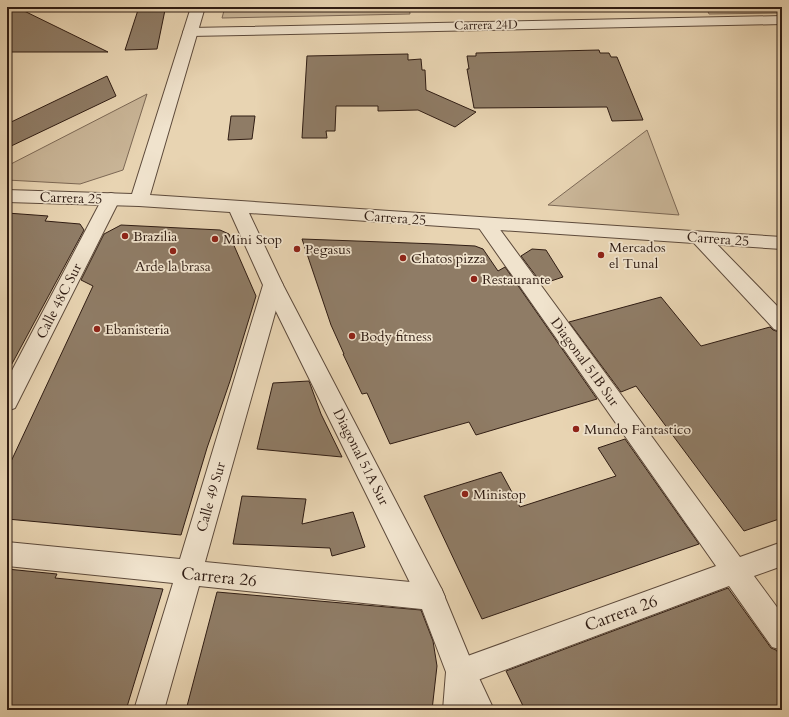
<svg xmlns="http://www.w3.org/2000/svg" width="789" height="717" font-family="Cardo,serif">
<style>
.green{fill:#c9b597;stroke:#7c6855}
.building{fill:#8f7c66;stroke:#2f1c13}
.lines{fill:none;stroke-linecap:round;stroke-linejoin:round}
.minor-casing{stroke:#5d4a3b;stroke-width:2}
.tertiary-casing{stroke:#5d4a3b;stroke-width:2}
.minor{fill:#f0e3cd;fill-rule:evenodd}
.tertiary{fill:#f0e3cd;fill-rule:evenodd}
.poi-dot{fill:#8f2418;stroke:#f0e3cd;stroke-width:1.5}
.labels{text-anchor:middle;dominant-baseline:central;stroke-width:3.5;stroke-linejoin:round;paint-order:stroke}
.far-street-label{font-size:12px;fill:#2f1c13;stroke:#f0e3cd}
.street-label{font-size:14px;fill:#2f1c13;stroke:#f0e3cd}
.poi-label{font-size:14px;fill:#2f1c13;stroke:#f0e3cd;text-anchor:start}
.near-street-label{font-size:17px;fill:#2f1c13;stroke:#f0e3cd}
</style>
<rect width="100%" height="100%" fill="#e8d4b2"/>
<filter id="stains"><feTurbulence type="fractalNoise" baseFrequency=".005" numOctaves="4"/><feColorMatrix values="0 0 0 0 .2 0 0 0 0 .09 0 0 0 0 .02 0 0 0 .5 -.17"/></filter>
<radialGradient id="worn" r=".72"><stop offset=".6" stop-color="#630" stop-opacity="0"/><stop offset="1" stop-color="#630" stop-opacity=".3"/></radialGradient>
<path class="green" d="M 225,7 L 409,7 L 410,14 L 222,18 Z
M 706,7 L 782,7 L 782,13 L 709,14 Z
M 147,94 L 123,170 L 80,184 L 7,180 L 7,166 Z
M 647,130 L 679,215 L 548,205 Z"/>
<path class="building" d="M 7,7 L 16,7 L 108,52 L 7,52 Z
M 138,10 L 165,10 L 157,49 L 125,50 Z
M 599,50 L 600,53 L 609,53 L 611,57 L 617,57 L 643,120 L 612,121 L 607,107 L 474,108 L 467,69 L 469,69 L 467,56 L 476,56 L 476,53 Z
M 408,54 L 408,60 L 421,59 L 422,70 L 425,70 L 426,90 L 476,112 L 455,127 L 418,110 L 378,111 L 378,106 L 336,106 L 335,131 L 326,131 L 327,138 L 302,138 L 307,56 Z
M 107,76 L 116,96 L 7,148 L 7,124 Z
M 231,116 L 255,116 L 252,139 L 228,140 Z
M 7,213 L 48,216 L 45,221 L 80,224 L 84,230 L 7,373 Z
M 121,225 L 220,230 L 229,234 L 256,296 L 230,381 L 207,448 L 181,535 L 7,519 L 7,470 L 93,286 L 81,280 L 104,234 Z
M 302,239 L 437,244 L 475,246 L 483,249 L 498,271 L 505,267 L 597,399 L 476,435 L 469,422 L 390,444 L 367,393 L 362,394 L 343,354 L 344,354 L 331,325 Z
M 532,249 L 546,250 L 563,277 L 542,284 L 521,256 Z
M 661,297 L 701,346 L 770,327 L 773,330 L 782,333 L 782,518 L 744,531 L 636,386 L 621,392 L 569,322 Z
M 309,381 L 321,414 L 342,457 L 257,449 L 273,383 Z
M 625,439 L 699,544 L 482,619 L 424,496 L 501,472 L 520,507 L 616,476 L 598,448 Z
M 242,496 L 306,499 L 302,524 L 353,512 L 365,547 L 332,556 L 330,548 L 233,544 Z
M 7,569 L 57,574 L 55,578 L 163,589 L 126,710 L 7,710 Z
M 728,588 L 771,648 L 776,650 L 782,658 L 782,710 L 525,710 L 506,671 Z
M 217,592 L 421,610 L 433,641 L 437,666 L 432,710 L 186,710 Z"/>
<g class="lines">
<g class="minor-casing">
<path id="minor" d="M 782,16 L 782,24 L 190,36 L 185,35 L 183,32 L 185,29 L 190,28 Z
M 111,193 L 118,195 L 120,199 L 15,408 L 7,411 L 7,380 L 102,199 L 104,195 Z
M 486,218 L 493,220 L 740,557 L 782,542 L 782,566 L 754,576 L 782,614 L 782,650 L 772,647 L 729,586 L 475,681 L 473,710 L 443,710 L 446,672 L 451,662 L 716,566 L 479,228 L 477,224 L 479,220 Z
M 700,232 L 707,234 L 782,311 L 782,332 L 774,329 L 693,242 L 690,238 L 693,234 Z
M 273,278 L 280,280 L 283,285 L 205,562 L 431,584 L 441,588 L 445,597 L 441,606 L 431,610 L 199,586 L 164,710 L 134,710 L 173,583 L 7,566 L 7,542 L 180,559 L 263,285 L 266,280 Z"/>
</g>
<g class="tertiary-casing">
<path id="tertiary" d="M 191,7 L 205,7 L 150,195 L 782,237 L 782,249 L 249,213 L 283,285 L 441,588 L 472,663 L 494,710 L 464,710 L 446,672 L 419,601 L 263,285 L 230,212 L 139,206 L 7,202 L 7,190 L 132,194 Z"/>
</g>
<use href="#minor" class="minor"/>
<use href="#tertiary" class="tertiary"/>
</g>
<g class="poi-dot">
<circle cx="125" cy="236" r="4"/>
<circle cx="215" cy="239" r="4"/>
<circle cx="297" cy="249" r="4"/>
<circle cx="173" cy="251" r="4"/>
<circle cx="601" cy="255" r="4"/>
<circle cx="403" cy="258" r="4"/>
<circle cx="474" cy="279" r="4"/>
<circle cx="97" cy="329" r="4"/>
<circle cx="352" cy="336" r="4"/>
<circle cx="576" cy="429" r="4"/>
<circle cx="465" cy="494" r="4"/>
</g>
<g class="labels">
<g class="far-street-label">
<text transform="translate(486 25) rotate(-1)">Carrera 24D</text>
</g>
<g class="street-label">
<text transform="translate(71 198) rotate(2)">Carrera 25</text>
<text transform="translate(395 218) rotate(4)">Carrera 25</text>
<text transform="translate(718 239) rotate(4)">Carrera 25</text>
<text transform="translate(59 301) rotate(-63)">Calle 48C Sur</text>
<text transform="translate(585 362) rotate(54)">Diagonal 51B Sur</text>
<text transform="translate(361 457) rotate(63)">Diagonal 51A Sur</text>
<text transform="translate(211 497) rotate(-74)">Calle 49 Sur</text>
</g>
<g class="poi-label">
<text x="133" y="236">Brazilia</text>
<text x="223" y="239">Mini Stop</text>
<text x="609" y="247">Mercados<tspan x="609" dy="16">el Tunal</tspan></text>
<text x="305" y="249">Pegasus</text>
<text x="411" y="258">Chatos pizza</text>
<text x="173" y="266" text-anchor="middle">Arde la brasa</text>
<text x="482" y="279">Restaurante</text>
<text x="105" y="329">Ebanisteria</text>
<text x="360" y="336">Body fitness</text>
<text x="584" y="429">Mundo Fantastico</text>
<text x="473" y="494">Ministop</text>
</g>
<g class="near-street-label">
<text transform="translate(219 577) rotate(6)">Carrera 26</text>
<text transform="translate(621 613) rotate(-20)">Carrera 26</text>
</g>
</g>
<rect width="789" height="717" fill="none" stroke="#e8d4b2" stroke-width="24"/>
<rect x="8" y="8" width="773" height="701" fill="none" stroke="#2f1c13" stroke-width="2"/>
<rect x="12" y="12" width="765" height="693" fill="none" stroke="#2f1c13"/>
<rect width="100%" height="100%" filter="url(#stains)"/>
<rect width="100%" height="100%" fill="url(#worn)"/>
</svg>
